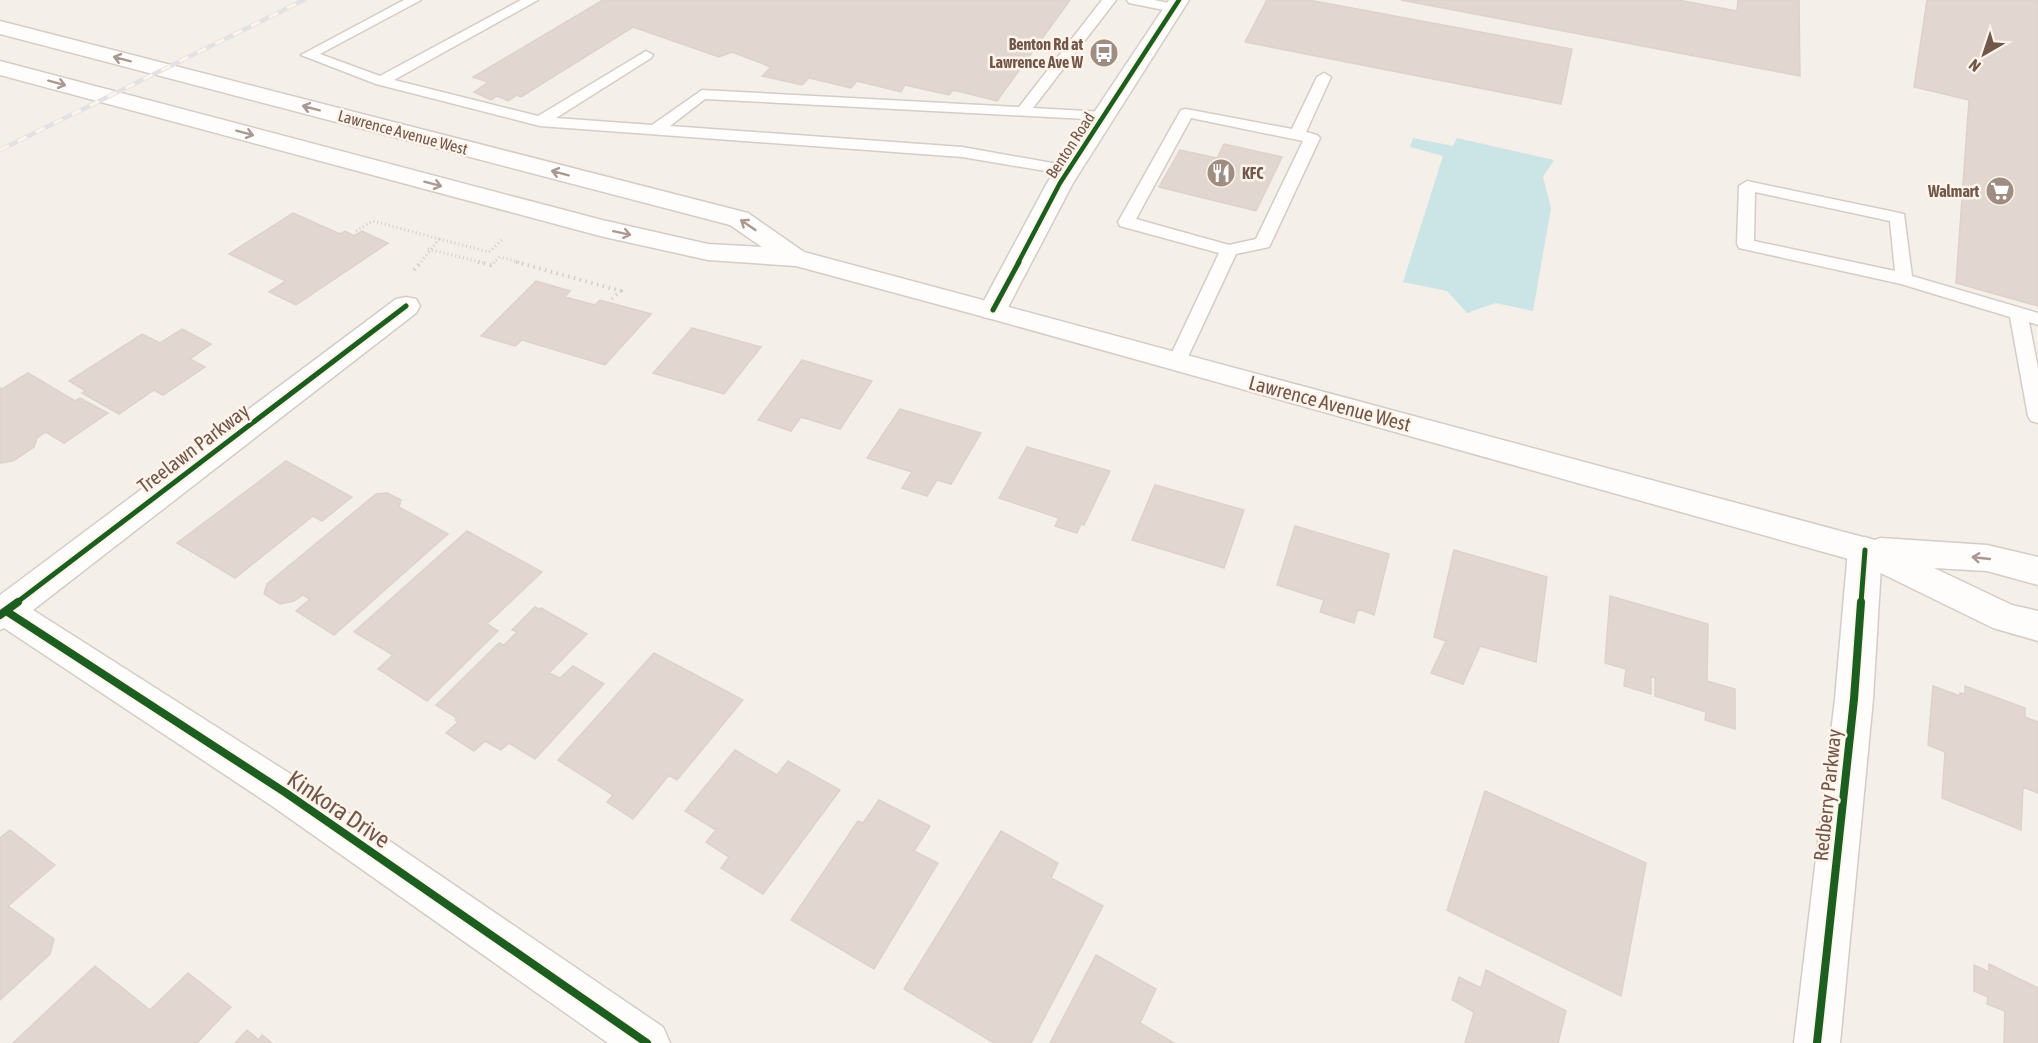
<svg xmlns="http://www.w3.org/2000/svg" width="2038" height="1043" font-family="'Asap Condensed',sans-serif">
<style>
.water{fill:#cbe4e5}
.building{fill:#e1d7d0;stroke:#ddd2cb;stroke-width:1.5}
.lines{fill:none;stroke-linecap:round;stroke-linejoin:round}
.service-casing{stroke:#d4ccc7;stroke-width:3}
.minor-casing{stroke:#d4ccc7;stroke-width:3}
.tertiary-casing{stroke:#d4ccc7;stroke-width:3}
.secondary-casing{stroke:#d4ccc6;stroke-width:3}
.path-far1{stroke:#d6ceca;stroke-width:3;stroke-dasharray:1 3;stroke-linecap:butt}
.path{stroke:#d6ceca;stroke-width:4;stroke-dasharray:1.5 4.5;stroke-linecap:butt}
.service{fill:#fefdfc;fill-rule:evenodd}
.minor{fill:#fefdfc;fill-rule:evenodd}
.tertiary{fill:#fefdfc;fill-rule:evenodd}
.secondary{fill:#fefdfc;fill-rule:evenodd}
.rail-casing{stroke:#e3e1e4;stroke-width:4.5}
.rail{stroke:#fef4e9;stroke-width:3;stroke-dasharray:10;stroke-linecap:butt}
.cycleway-far2-casing{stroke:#fef4e9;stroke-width:8}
.cycleway-far1-casing{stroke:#fef4e9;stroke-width:9}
.cycleway-casing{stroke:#fef4e9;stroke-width:11}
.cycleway-far2{stroke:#1b5e20;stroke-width:4.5}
.cycleway-far1{stroke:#1b5e20;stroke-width:5}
.cycleway{stroke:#1b5e20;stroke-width:8}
.oneway{stroke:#a99992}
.labels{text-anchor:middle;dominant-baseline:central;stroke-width:5;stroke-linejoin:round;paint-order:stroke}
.far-poi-label{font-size:16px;font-weight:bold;fill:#71564b;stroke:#fef4e9;text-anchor:end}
.far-street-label{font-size:16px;fill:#71564b;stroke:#fef4e9}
.street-label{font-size:20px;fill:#71564b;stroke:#fef4e9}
.near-street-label{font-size:24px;fill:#71564b;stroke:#fef4e9}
</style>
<rect width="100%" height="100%" fill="#f5efe9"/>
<path class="water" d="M 1413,138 L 1453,146 L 1457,138 L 1554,160 L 1543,177 L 1551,208 L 1533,311 L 1496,303 L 1467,313 L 1447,291 L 1403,282 L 1443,156 L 1410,147 Z"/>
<path class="building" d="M 603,0 L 1070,0 L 997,101 L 953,90 L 949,95 L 905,85 L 901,92 L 857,81 L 851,88 L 809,78 L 802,85 L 762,76 L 771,67 L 732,52 L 719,57 L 633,27 L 521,97 L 517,95 L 508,101 L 497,96 L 491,100 L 474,92 L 488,82 L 473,77 Z
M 1267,0 L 1309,0 L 1572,49 L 1561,104 L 1245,42 Z
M 1401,0 L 1678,0 L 1737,11 L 1738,0 L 1799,0 L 1800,76 Z
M 1927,0 L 2038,0 L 2038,306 L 1956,283 L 1969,100 L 1914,87 Z
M 1224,144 L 1282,157 L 1256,211 L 1159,187 L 1180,150 L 1217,158 Z
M 293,213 L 340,234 L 345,231 L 354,236 L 362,231 L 388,243 L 296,305 L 269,292 L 286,281 L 229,254 Z
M 536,281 L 570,291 L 565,297 L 595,305 L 600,300 L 651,314 L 605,365 L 522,340 L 515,346 L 481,336 Z
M 692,328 L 761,347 L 724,394 L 653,373 Z
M 182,329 L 211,344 L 190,359 L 205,367 L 163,395 L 154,390 L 119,414 L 82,393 L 86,391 L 69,381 L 142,334 L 160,343 Z
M 802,360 L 872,381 L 840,429 L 801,417 L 791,431 L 758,420 Z
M 28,373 L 75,401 L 80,398 L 108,413 L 64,443 L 46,432 L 37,438 L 34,447 L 13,461 L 0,463 L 0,388 L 2,389 Z
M 900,409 L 981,433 L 951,484 L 937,480 L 927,496 L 902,488 L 912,472 L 867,458 Z
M 1027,447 L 1110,471 L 1084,525 L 1081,524 L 1077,533 L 1055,526 L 1059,518 L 999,498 Z
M 286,461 L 352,497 L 322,521 L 313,516 L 235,578 L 177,543 Z
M 1155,485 L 1244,510 L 1224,568 L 1132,540 Z
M 387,493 L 401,500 L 399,507 L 448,534 L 334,635 L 296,611 L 310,599 L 303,595 L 294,601 L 280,604 L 264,594 L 267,584 L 376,494 Z
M 1295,526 L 1389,554 L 1374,615 L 1358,609 L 1354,623 L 1320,612 L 1324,600 L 1277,585 Z
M 467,531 L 542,572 L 487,624 L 498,631 L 427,701 L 378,669 L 393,655 L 354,632 Z
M 1454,550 L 1547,577 L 1536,662 L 1480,646 L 1463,684 L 1431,673 L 1446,641 L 1434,637 Z
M 1610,596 L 1708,624 L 1707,681 L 1735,689 L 1735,729 L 1705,720 L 1706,712 L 1655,696 L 1655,678 L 1651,677 L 1651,694 L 1624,686 L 1626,669 L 1605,663 Z
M 535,607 L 540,610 L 541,608 L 587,634 L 549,673 L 560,678 L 573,666 L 604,684 L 535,759 L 509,743 L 501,750 L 485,741 L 474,751 L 446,733 L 458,722 L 455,720 L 457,718 L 436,705 L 499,643 L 504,645 L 517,632 L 512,630 Z
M 654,653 L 743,700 L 677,780 L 669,775 L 633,819 L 607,802 L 613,795 L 558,760 Z
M 1933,686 L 1960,696 L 1960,693 L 1965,694 L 1965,686 L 2025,708 L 2025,717 L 2038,722 L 2038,793 L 2023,787 L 2021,830 L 1942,798 L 1945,752 L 1928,745 Z
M 735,750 L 777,775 L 788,761 L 840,790 L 763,894 L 721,868 L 729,857 L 706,842 L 716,830 L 685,811 Z
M 1485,791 L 1646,863 L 1621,996 L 1447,910 Z
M 879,800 L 930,826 L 914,851 L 938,863 L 874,969 L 791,920 L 858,821 L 863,823 Z
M 10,830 L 55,865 L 8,906 L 54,939 L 50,954 L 0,1000 L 0,838 Z
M 1001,831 L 1058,863 L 1051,878 L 1103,906 L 1031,1043 L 994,1043 L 904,989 Z
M 1096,955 L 1156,989 L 1140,1023 L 1174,1043 L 1050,1043 Z
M 1989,964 L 2038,988 L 2038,1043 L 2004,1043 L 2005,1011 L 1987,1004 L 1988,997 L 1974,991 L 1974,965 L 1989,972 Z
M 95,966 L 150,1010 L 188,973 L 231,1007 L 197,1043 L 13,1043 Z
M 1486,970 L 1566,1011 L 1558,1043 L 1465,1043 L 1474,1012 L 1452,1000 L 1459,977 L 1481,988 Z
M 247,1030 L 259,1040 L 262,1035 L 272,1043 L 235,1043 Z"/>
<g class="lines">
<g class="service-casing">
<path id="service" d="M 404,0 L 421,0 L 320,54 L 380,76 L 521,0 L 538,0 L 394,80 L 538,116 L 646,51 L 653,55 L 651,58 L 556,118 L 652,125 L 702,90 L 1019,107 L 1102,0 L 1116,0 L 1033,108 L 1104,112 L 1111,116 L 1104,120 L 705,99 L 670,126 L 962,147 L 1075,167 L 1077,170 L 1075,173 L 1069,175 L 962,157 L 540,126 L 376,84 L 301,55 Z
M 1127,0 L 1154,0 L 1179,5 L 1181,8 L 1174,12 L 1129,3 Z
M 1324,73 L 1331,77 L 1306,132 L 1317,135 L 1320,138 L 1271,243 L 1269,247 L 1236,254 L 1186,361 L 1184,366 L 1170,366 L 1168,361 L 1219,253 L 1120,226 L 1118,222 L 1181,110 L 1186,109 L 1292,129 L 1317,77 ZM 1191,118 L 1303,141 L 1256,239 L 1229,245 L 1136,219 Z
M 1747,181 L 1904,214 L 1912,276 L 2038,313 L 2038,325 L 2029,322 L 2038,368 L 2038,423 L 2031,421 L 2028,416 L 2010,317 L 1901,284 L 1739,248 L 1737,244 L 1739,186 ZM 1755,192 L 1890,221 L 1895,271 L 1754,241 Z"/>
</g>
<g class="minor-casing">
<path id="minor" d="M 406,297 L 416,299 L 420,306 L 416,313 L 33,610 L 300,780 L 663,1027 L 670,1043 L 608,1043 L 272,806 L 4,628 L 0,630 L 0,595 L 396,299 Z
M 1865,537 L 1877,541 L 1882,550 L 1873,699 L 1840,1043 L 1794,1043 L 1835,699 L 1848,550 L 1853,541 Z"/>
</g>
<g class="tertiary-casing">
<path id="tertiary" d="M 1169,0 L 1189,0 L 1073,183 L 1003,317 L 993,319 L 983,317 L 979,310 L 1047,183 Z"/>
</g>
<g class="secondary-casing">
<path id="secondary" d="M 0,21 L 748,213 L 804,252 L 1874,540 L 1881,538 L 1987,545 L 2038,557 L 2038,585 L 1987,571 L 1934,568 L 2012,605 L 2038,611 L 2038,641 L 1993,628 L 1856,561 L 988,318 L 796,266 L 708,260 L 600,236 L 0,75 L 0,61 L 602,220 L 708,244 L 762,247 L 730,225 L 0,34 Z"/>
</g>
<path class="path-far1" d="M 356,231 L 373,221 L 439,239 L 420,263
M 439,239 L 489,252 L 503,239
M 428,249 L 484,263
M 493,263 L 500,257 L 522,263"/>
<path class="path" d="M 478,262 L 491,265 L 495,262
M 516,262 L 621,291 L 612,299
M 414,270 L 421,262"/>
<use href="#service" class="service"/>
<use href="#minor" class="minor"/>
<use href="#tertiary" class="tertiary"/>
<use href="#secondary" class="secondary"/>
<g class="rail-casing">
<path id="rail" d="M 0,150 L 304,0"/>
</g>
<use href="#rail" class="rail"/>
<g class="cycleway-far2-casing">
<path id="cycleway-far2" d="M 1018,263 L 1060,183 L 1179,0"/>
</g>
<g class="cycleway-far1-casing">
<path id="cycleway-far1" d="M 993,310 L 1019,262
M 16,603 L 406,306
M 1861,603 L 1865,550"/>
</g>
<g class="cycleway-casing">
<path id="cycleway" d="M 6,611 L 286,793 L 647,1043
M 0,615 L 18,602
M 1817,1043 L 1854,699 L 1861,602"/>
</g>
<use href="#cycleway-far2" class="cycleway-far2"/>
<use href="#cycleway-far1" class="cycleway-far1"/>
<use href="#cycleway" class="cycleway"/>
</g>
<defs><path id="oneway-shaft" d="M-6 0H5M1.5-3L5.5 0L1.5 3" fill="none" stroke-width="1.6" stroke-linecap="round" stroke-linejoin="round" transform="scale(1.5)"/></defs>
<g class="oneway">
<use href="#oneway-shaft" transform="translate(122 59) rotate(-165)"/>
<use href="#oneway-shaft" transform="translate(57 83) rotate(15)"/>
<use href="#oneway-shaft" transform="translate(311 108) rotate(-165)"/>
<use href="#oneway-shaft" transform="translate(245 133) rotate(15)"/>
<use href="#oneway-shaft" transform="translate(560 173) rotate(-165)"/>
<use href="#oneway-shaft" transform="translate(433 184) rotate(15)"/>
<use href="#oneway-shaft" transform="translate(748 225) rotate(-146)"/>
<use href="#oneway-shaft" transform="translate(622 233) rotate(12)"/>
<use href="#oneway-shaft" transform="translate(1981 558) rotate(-174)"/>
</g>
<defs>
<g id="bus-disc" transform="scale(1.5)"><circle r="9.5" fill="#9f8c82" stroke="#fef4e9"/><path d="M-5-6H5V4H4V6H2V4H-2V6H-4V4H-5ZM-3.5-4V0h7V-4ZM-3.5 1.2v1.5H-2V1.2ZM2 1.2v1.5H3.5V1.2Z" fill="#fff"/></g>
<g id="restaurant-disc" transform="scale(1.5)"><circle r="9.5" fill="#9f8c82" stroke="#fef4e9"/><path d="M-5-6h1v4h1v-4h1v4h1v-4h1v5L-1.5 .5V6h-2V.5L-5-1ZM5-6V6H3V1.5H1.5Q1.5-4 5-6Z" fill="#fff"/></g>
<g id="supermarket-disc" transform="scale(1.5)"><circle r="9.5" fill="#9f8c82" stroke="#fef4e9"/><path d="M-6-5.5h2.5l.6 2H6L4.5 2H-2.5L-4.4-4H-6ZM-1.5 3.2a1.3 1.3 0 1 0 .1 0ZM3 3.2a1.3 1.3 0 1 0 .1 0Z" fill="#fff"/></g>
</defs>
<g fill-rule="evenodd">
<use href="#bus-disc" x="1104" y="53"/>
<use href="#restaurant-disc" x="1221" y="173"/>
<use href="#supermarket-disc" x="2000" y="191"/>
</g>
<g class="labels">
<g class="far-poi-label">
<text x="1083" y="44">Benton Rd at<tspan x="1083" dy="18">Lawrence Ave W</tspan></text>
<text x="1242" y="173" text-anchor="start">KFC</text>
<text x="1979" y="191">Walmart</text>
</g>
<g class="far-street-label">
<text transform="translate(403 132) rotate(15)">Lawrence Avenue West</text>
<text transform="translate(1070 145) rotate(-57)">Benton Road</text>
</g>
<g class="street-label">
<text transform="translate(1330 403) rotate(15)">Lawrence Avenue West</text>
<text transform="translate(193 448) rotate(-37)">Treelawn Parkway</text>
<text transform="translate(1827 795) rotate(-84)">Redberry Parkway</text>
</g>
<g class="near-street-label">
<text transform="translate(339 809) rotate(34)">Kinkora Drive</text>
</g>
</g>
<g transform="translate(1984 54) rotate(219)" stroke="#fef4e9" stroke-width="4.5" paint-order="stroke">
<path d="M0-4.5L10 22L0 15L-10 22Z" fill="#71564b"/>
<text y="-9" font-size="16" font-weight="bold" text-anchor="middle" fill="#71564b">N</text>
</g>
</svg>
